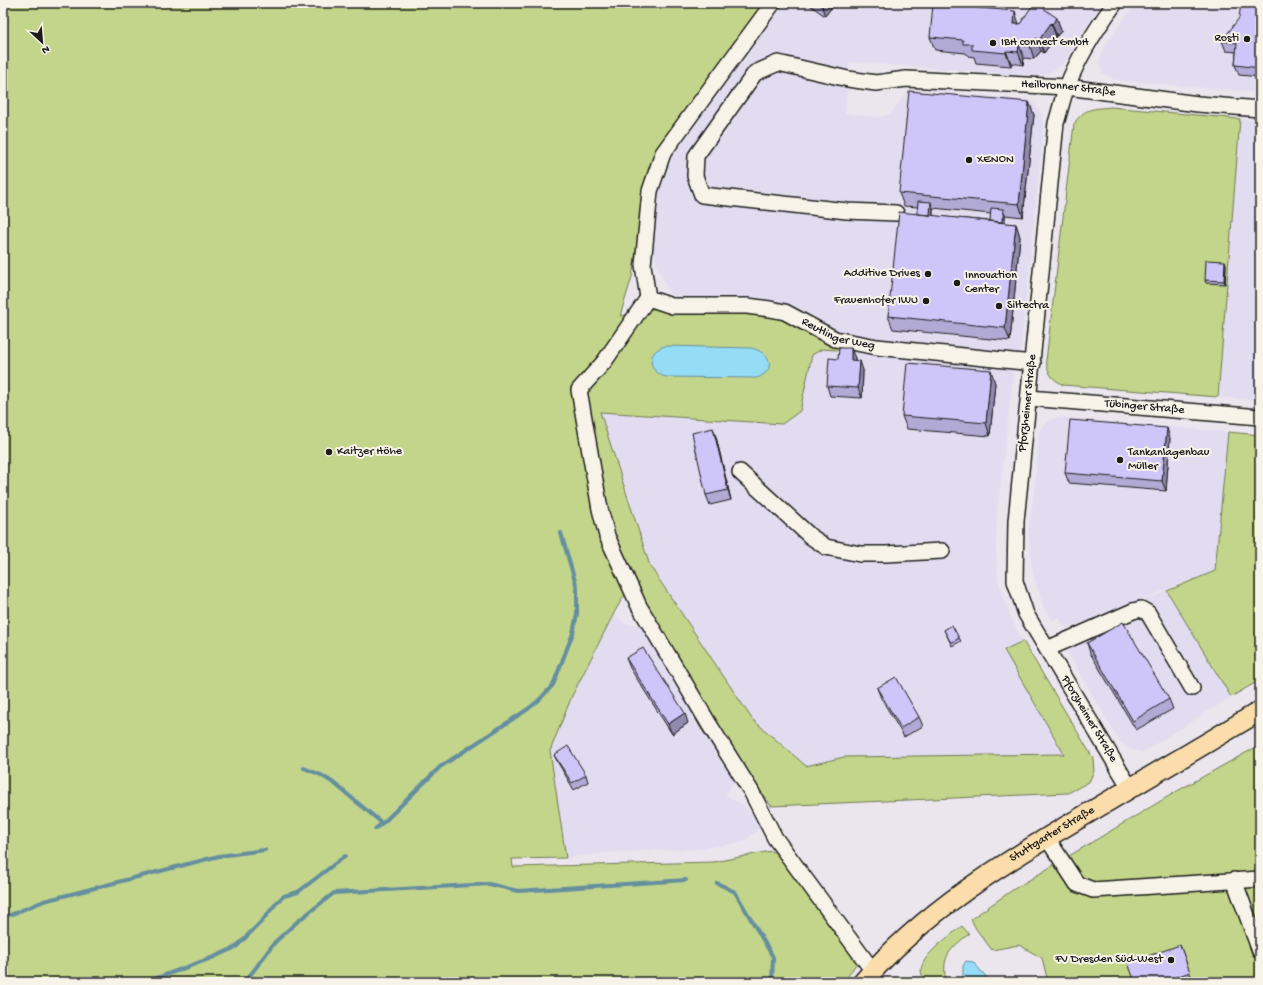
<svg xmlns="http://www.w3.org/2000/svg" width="1263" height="985" font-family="'Gochi Hand',sans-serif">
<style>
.built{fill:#e2dcf0}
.green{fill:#c2d58a;stroke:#6f7853}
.water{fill:#95dcf7;stroke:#658f9f}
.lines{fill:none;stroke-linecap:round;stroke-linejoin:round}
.stream{stroke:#658f9f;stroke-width:4}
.minor-casing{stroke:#1c1c1c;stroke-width:18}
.major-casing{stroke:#1c1c1c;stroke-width:22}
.minor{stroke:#f7f3e8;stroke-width:15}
.major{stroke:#faddab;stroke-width:19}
.wall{fill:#b1aad5;stroke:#1c1c1c;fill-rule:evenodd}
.shaded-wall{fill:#908bae;stroke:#1c1c1c}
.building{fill:#cec6f8;stroke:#1c1c1c}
.poi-dot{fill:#1c1c1c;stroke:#f7f3e8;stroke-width:1.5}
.labels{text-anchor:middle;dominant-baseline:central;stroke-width:4;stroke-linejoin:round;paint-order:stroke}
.poi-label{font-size:12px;fill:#1c1c1c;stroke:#f7f3e8;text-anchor:start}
.street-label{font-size:12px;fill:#1c1c1c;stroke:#f7f3e8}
</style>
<rect width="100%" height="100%" fill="#ebe6ed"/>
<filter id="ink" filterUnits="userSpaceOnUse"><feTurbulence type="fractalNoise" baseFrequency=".025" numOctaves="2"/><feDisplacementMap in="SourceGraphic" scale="8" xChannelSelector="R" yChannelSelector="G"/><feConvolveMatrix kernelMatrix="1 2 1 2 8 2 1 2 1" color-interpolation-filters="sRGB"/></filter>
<g filter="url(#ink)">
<path class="built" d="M 780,3 L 1102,3 L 1090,21 L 1065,61 L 1058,68 L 1047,74 L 1033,76 L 850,62 L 845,113 L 878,117 L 890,114 L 910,89 L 1031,100 L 1041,113 L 1044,126 L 1020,357 L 845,336 L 684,302 L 669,293 L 648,244 L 655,190 L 673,147 Z
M 1135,3 L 1260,3 L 1260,93 L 1114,80 L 1102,73 L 1099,62 L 1104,47 Z
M 1240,119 L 1260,121 L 1260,401 L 1218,397 Z
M 822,349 L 1014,368 L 997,515 L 996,550 L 998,580 L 1012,620 L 1023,641 L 1004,650 L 1064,754 L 844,757 L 806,766 L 752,719 L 650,566 L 600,412 L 782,424 L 800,411 L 812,355 Z
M 1057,417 L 1228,432 L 1215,571 L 1066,629 L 1059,617 L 1052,621 L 1043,606 L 1033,574 L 1028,530 L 1034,493 L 1039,431 L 1046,422 Z
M 1167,591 L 1231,697 L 1143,752 L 1137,751 L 1129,749 L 1120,742 L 1057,635 Z
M 614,613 L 625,624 L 644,625 L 700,727 L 735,779 L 726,795 L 745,806 L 761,827 L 744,842 L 700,849 L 617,852 L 566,858 L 550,751 L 572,696 Z"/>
<path class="green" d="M 3,3 L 766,3 L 646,188 L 632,277 L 620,316 L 684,302 L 750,301 L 850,351 L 822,349 L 812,355 L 800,411 L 782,424 L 600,412 L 650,566 L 752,719 L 806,766 L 844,757 L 1064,754 L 1004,650 L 1023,641 L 1093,758 L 1094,771 L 1089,782 L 1068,793 L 771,806 L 752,778 L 735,779 L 700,727 L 644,625 L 628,592 L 622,599 L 614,613 L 572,696 L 550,751 L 566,858 L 512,859 L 513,867 L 714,862 L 771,851 L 781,855 L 858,961 L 844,982 L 3,982 Z
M 1111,107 L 1240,119 L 1218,397 L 1063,385 C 1051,378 1049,375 1046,361 L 1074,124 C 1084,107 1094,109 1111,107 Z
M 1228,432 L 1260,435 L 1260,680 L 1231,697 L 1167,591 L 1215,571 Z
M 1260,745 L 1260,982 L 1048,982 L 1042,958 L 1019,945 L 992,950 L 976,929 L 971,919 L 1014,889 L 1179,790 Z
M 962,926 L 969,934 C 950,949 941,956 946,982 L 928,982 C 926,980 923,977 922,975 C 915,959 951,935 962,926 Z"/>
<path class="water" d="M 665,346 L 751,348 C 770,352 778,370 757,378 L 666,377 C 648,372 645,352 665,346 Z
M 966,961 L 973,962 L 991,982 L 963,982 L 963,966 Z"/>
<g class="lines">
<path class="stream" d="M 304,768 L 321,775 L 335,784 L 382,823
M 375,829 L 385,821 L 440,767 L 528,709 L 538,701 L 553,685 L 573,633 L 577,614 L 577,588 L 561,533
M 717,883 L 735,892 L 773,957 L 772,982
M 10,915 L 44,901 L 219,856 L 265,850
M 152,982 L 157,978 L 214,957 L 236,947 L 262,921 L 278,901 L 284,896 L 298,892 L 345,856
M 245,982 L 275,942 L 298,921 L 334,893 L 489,884 L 518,891 L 686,880"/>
<g class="minor-casing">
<g id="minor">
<path id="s1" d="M 773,3 L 663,153 L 650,191 L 643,265 L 648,298 L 672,306 L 747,306 L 770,309 L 785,312 L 835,339 L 877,347 L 1033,363"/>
<path id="s2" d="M 1115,3 C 1096,29 1078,57 1067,87 C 1062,99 1060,111 1056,123 L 1016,521 L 1015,581 L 1026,614 L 1130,788"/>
<path id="s3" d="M 896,213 L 847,211 L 702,195 L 695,176 L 696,156 L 755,73 L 778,63 L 848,79 L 876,83 L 906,79 L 1067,87 L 1198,104 L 1260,109"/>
<path d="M 648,298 L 604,362 L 579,390 L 600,509 L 607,536 L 639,606 L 709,724 L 751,791 L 775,838 L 873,971"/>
<path id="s4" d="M 1029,398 L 1260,417"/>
<path d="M 740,472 L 810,536 L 826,547 L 860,554 L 886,554 L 942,551"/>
<path d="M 1047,649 L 1133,611 L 1141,609 L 1148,613 L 1192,688"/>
<path d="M 1047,838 L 1077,884 L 1093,890 L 1260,879"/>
<path d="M 1234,880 L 1260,951"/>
</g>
</g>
<g class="major-casing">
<g id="major">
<path id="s5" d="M 863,982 C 924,911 1005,862 1085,815 C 1144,780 1202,746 1260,711"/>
</g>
</g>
<use href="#minor" class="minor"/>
<use href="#major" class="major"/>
</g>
<path class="wall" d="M 807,3 L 835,3 L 825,16 Z
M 1260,3 L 1260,77 L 1239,75 L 1235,65 L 1236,52 L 1226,51 L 1222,41 Z
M 1057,18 L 1061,31 L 1057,36 L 1056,36 L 1044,53 L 1041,51 L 1034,59 L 1024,58 L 1023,65 L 1011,63 L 1011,66 L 976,63 L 974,57 L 968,56 L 966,53 L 935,50 L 930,37 L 1019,24 Z
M 1029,102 L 1034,115 L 1023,217 L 1005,215 L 1005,223 L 1016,224 L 1020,237 L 1010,341 L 893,329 L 888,316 L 917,214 L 918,207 L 904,206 L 899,193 ZM 933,208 L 991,214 L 990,221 L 933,216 Z
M 1225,261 L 1226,265 L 1225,284 L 1206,283 L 1205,280 Z
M 855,358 L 855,360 L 863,370 L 862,398 L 830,396 L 827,386 L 838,359 Z
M 995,383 L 990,436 L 907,429 L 902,416 Z
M 713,428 L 716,437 L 731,500 L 710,505 L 706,495 Z
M 1170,438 L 1166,491 L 1069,483 L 1065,473 Z
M 944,630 L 959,638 L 961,641 L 952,646 Z
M 1087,643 L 1169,699 L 1173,709 L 1136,730 L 1090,653 Z
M 626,658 L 688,723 L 672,734 L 630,668 Z
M 877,688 L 919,717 L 923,726 L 904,737 L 881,698 Z
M 554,755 L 586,775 L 588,782 L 574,790 L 557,761 Z
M 1180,945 L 1192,979 L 1183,982 L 1135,982 Z"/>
<path class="shaded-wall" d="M 824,3 L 835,3 L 825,16 L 822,7 Z
M 1015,11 L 1019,24 L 1014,24 Z
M 1057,18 L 1061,31 L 1057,36 L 1052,24 Z
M 1051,23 L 1056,36 L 1044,53 L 1039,40 Z
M 1036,38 L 1041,51 L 1034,59 L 1030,46 Z
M 1019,45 L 1024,58 L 1023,65 L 1018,52 Z
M 1006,51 L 1011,63 L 1011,66 L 1006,53 Z
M 1029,102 L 1034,115 L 1023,217 L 1019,204 Z
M 931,202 L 933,209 L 932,228 L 929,222 Z
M 1003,209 L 1005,216 L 1004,235 L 1001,229 Z
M 1016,224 L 1020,237 L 1010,341 L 1005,328 Z
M 1225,261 L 1226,265 L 1225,284 L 1224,281 Z
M 851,348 L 855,358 L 854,370 L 851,360 Z
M 860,361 L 863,370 L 862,398 L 858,388 Z
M 991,370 L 995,383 L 990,436 L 986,423 Z
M 713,428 L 716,437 L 731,500 L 728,490 Z
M 1167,428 L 1170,438 L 1166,491 L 1162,481 Z
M 685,713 L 688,723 L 672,734 L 668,724 Z"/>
<path class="building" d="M 817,3 L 824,3 L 822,7 Z
M 1034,3 L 1036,3 L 1057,18 L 1052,24 L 1051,23 L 1039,40 L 1036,38 L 1030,46 L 1019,45 L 1018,52 L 1006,51 L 1006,53 L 972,50 L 972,44 L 963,44 L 963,40 L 930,37 L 933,4 L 1015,11 L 1014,24 L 1020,24 Z
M 1241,3 L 1260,3 L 1260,68 L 1235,65 L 1237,43 L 1222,41 L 1239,18 Z
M 909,91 L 1029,102 L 1019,204 L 899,193 Z
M 918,201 L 931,202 L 930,215 L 917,214 Z
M 991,208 L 1003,209 L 1002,222 L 990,221 Z
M 899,212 L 1016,224 L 1005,328 L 888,316 Z
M 1206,260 L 1225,261 L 1224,281 L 1205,280 Z
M 839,348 L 851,348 L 851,360 L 860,361 L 858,388 L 827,386 L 829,358 L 838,359 Z
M 907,363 L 991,370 L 986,423 L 902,416 Z
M 1070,420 L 1167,428 L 1162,481 L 1065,473 Z
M 713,428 L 728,490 L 706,495 L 692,433 Z
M 1123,622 L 1169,699 L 1133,721 L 1087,643 Z
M 952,625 L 959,638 L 951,643 L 944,630 Z
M 643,648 L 685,713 L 668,724 L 626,658 Z
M 896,677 L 919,717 L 901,728 L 877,688 Z
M 568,746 L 586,775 L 572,783 L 554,755 Z
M 1260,925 L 1260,940 L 1255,927 Z
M 1180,945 L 1190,972 L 1162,982 L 1135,982 L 1128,963 Z"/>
</g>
<g class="poi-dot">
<circle cx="1247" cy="39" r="4"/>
<circle cx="993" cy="43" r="4"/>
<circle cx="969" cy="160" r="4"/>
<circle cx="928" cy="274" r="4"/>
<circle cx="957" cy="283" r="4"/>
<circle cx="926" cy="301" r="4"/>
<circle cx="999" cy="306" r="4"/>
<circle cx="329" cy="452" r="4"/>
<circle cx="1120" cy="460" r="4"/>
<circle cx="1171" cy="960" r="4"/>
</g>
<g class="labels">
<g class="poi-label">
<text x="1239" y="39" text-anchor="end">Rosti</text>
<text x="1001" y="43">IBH connect GmbH</text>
<text x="977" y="160">XENON</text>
<text x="920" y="274" text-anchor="end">Additive Drives</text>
<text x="965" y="276">Innovation<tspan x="965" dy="14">Center</tspan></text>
<text x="918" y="301" text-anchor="end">Frauenhofer IWU</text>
<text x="1007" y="306">Siltectra</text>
<text x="337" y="452">Kaitzer Höhe</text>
<text x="1128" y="453">Tankanlagenbau<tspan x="1128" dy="14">Müller</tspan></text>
<text x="1163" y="960" text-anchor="end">FV Dresden Süd-West</text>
</g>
<g class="street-label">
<text stroke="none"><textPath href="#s3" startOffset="655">Heilbronner Straße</textPath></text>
<text stroke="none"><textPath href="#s1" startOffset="531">Reutlinger Weg</textPath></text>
<text transform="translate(1028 403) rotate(-84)">Pforzheimer Straße</text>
<text stroke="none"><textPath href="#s4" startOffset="116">Tübinger Straße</textPath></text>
<text stroke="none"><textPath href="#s2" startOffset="752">Pforzheimer Straße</textPath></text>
<text stroke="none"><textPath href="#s5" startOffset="241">Stuttgarter Straße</textPath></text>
</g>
</g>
<rect width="1263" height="985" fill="none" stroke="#f7f3e8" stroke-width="16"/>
<rect x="8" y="8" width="1247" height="969" fill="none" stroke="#1c1c1c" stroke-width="1.5" filter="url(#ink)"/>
<g transform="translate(42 42) rotate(154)" stroke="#f7f3e8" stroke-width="3" paint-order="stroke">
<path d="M0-3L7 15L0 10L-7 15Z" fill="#1c1c1c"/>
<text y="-6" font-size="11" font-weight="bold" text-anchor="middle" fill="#1c1c1c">N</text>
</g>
</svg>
